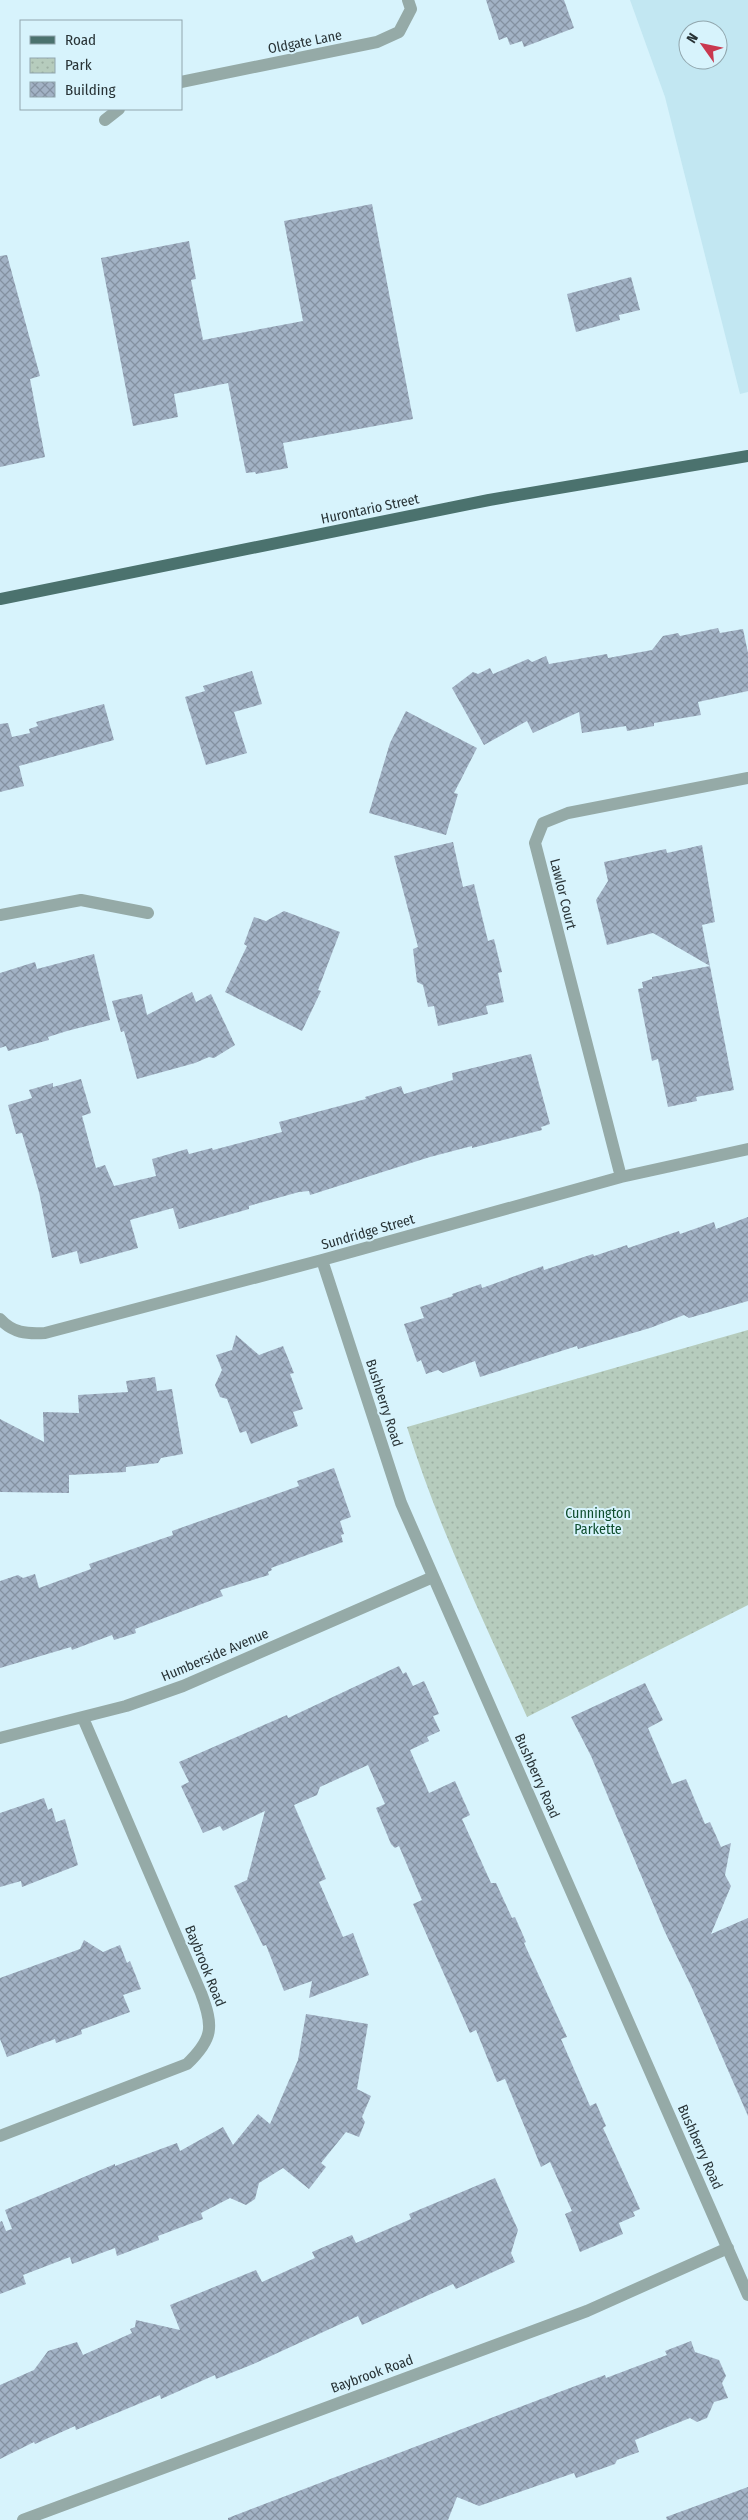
<svg xmlns="http://www.w3.org/2000/svg" width="748" height="2520" font-family="'Fira Sans Condensed',sans-serif">
<style>
.built{fill:#c2e7f2;fill-rule:evenodd}
.park{fill:url(#park-dots)}
.building{fill:url(#building-cross-hatch)}
.lines{fill:none;stroke-linecap:round;stroke-linejoin:round}
.minor{stroke:#95aaa7;stroke-width:12}
.major{stroke:#4b726e;stroke-width:12}
.labels{text-anchor:middle;dominant-baseline:central;stroke-width:4;stroke-linejoin:round;paint-order:stroke}
.street-label{font-size:14px;fill:#283336;stroke:#d7f3fc}
.park-label{font-size:14px;fill:#0e4d2d;stroke:#d7f3fc}
</style>
<defs>
<pattern id="park-dots" width="8" height="8" patternUnits="userSpaceOnUse" patternTransform="scale(1.25)"><rect width="8" height="8" fill="#b6ccbd"/><path d="M2 2h.1M6 6h.1" fill="none" stroke="#9cb0a3" stroke-width="1.8" stroke-linecap="round"/></pattern>
<pattern id="building-cross-hatch" width="8" height="8" patternUnits="userSpaceOnUse" patternTransform="scale(1.25)"><rect width="8" height="8" fill="#a2b2c5"/><path d="M0 0l8 8M0 8l8-8" fill="none" stroke="#8491a1"/></pattern>
</defs>
<rect width="100%" height="100%" fill="#d7f3fc"/>
<path class="built" d="M 630,0 L 748,0 L 748,392 L 740,394 L 665,97 ZM 688,30 L 718,30 L 718,60 L 688,60 Z"/>
<path class="park" d="M 748,1330 L 748,1605 L 527,1717 C 484,1622 438,1527 407,1427 Z"/>
<path class="building" d="M 486,0 L 564,0 L 574,28 L 524,47 L 522,41 L 510,45 L 507,37 L 499,40 Z
M 372,204 L 413,419 L 283,443 L 288,468 L 256,474 L 255,472 L 246,473 L 228,383 L 174,394 L 178,417 L 133,426 L 101,258 L 189,241 L 196,279 L 191,280 L 203,340 L 303,321 L 284,221 Z
M 7,255 L 40,376 L 30,379 L 45,457 L 0,467 L 0,256 Z
M 631,277 L 640,310 L 619,315 L 620,320 L 576,332 L 567,294 Z
M 718,628 L 720,633 L 743,629 L 748,653 L 748,691 L 698,702 L 701,715 L 654,723 L 654,726 L 627,731 L 626,726 L 582,733 L 579,712 L 533,733 L 527,721 L 484,745 L 452,688 L 473,672 L 478,674 L 490,668 L 493,674 L 528,659 L 532,662 L 546,656 L 549,664 L 607,654 L 608,658 L 652,650 L 663,636 L 678,633 L 680,636 Z
M 252,671 L 262,704 L 234,712 L 247,753 L 206,765 L 185,697 L 205,691 L 203,686 Z
M 104,704 L 114,740 L 19,766 L 24,786 L 0,792 L 0,724 L 8,723 L 12,737 L 30,733 L 29,729 L 38,726 L 36,722 Z
M 406,711 L 477,748 L 454,793 L 458,794 L 446,835 L 369,813 L 390,743 Z
M 453,842 L 463,887 L 474,884 L 488,941 L 494,939 L 502,972 L 498,973 L 504,1002 L 486,1006 L 488,1014 L 438,1026 L 434,1006 L 428,1007 L 423,985 L 417,982 L 413,949 L 418,947 L 394,856 Z
M 702,845 L 715,922 L 702,925 L 734,1090 L 696,1097 L 697,1101 L 668,1107 L 658,1059 L 652,1061 L 638,989 L 643,988 L 642,982 L 652,979 L 652,977 L 710,966 L 653,933 L 607,945 L 596,900 L 608,881 L 604,862 L 666,849 L 667,853 Z
M 284,911 L 340,932 L 318,990 L 321,991 L 302,1031 L 225,992 L 247,946 L 244,944 L 254,917 L 266,921 Z
M 94,954 L 110,1020 L 67,1031 L 48,1037 L 49,1040 L 8,1051 L 6,1046 L 0,1048 L 0,973 L 35,962 L 37,969 Z
M 192,992 L 196,1002 L 211,994 L 235,1045 L 214,1058 L 209,1057 L 195,1063 L 137,1079 L 124,1031 L 121,1032 L 112,1001 L 142,994 L 147,1015 Z
M 531,1054 L 550,1124 L 541,1127 L 542,1130 L 472,1148 L 472,1146 L 430,1157 L 310,1195 L 309,1191 L 299,1192 L 249,1206 L 249,1209 L 179,1229 L 173,1208 L 130,1220 L 138,1248 L 80,1264 L 77,1251 L 52,1258 L 39,1192 L 22,1133 L 16,1134 L 8,1105 L 32,1098 L 29,1090 L 53,1083 L 53,1087 L 81,1079 L 91,1113 L 82,1116 L 96,1168 L 105,1165 L 114,1186 L 156,1176 L 152,1159 L 187,1149 L 189,1154 L 212,1148 L 213,1150 L 282,1132 L 279,1122 L 366,1099 L 365,1097 L 401,1086 L 404,1094 L 453,1080 L 452,1073 Z
M 748,1217 L 748,1301 L 689,1318 L 684,1315 L 650,1328 L 578,1349 L 577,1346 L 480,1377 L 475,1361 L 443,1373 L 438,1370 L 426,1374 L 421,1360 L 417,1362 L 404,1324 L 424,1318 L 420,1307 L 453,1296 L 452,1294 L 481,1284 L 482,1288 L 543,1266 L 544,1270 L 593,1254 L 594,1256 L 627,1245 L 628,1248 L 679,1231 L 680,1234 L 714,1222 L 716,1229 Z
M 236,1335 L 259,1355 L 283,1346 L 294,1373 L 290,1374 L 303,1409 L 293,1412 L 298,1426 L 251,1444 L 246,1431 L 240,1433 L 227,1399 L 220,1397 L 215,1385 L 222,1370 L 216,1355 L 232,1350 Z
M 155,1377 L 157,1391 L 172,1389 L 183,1454 L 161,1458 L 158,1463 L 126,1467 L 126,1472 L 69,1475 L 69,1493 L 0,1492 L 0,1419 L 44,1442 L 43,1412 L 79,1413 L 78,1395 L 128,1392 L 126,1381 Z
M 334,1468 L 351,1517 L 340,1521 L 344,1534 L 341,1535 L 343,1542 L 271,1568 L 272,1570 L 268,1572 L 269,1575 L 220,1590 L 223,1596 L 135,1629 L 136,1633 L 114,1640 L 112,1635 L 72,1650 L 71,1647 L 0,1668 L 0,1581 L 18,1575 L 23,1578 L 35,1574 L 39,1588 L 91,1569 L 89,1564 L 173,1535 L 172,1531 L 299,1486 L 297,1481 Z
M 399,1666 L 403,1674 L 406,1672 L 413,1686 L 424,1681 L 439,1714 L 433,1716 L 440,1731 L 427,1737 L 429,1741 L 410,1750 L 429,1793 L 455,1781 L 470,1815 L 462,1819 L 491,1883 L 496,1883 L 512,1918 L 515,1917 L 526,1942 L 524,1943 L 567,2037 L 561,2039 L 590,2106 L 596,2103 L 606,2126 L 603,2128 L 640,2209 L 633,2212 L 635,2216 L 619,2223 L 623,2234 L 580,2252 L 565,2214 L 572,2211 L 550,2162 L 541,2167 L 505,2079 L 497,2082 L 476,2030 L 470,2033 L 413,1904 L 422,1900 L 399,1846 L 395,1848 L 391,1844 L 376,1808 L 385,1804 L 368,1765 L 320,1787 L 317,1795 L 294,1805 L 326,1879 L 319,1882 L 343,1937 L 353,1933 L 369,1975 L 309,1998 L 312,1981 L 284,1991 L 266,1945 L 263,1946 L 234,1886 L 247,1880 L 265,1811 L 223,1831 L 220,1826 L 203,1833 L 181,1786 L 189,1782 L 179,1762 L 287,1715 L 288,1718 Z
M 645,1683 L 663,1720 L 648,1728 L 672,1784 L 686,1779 L 705,1824 L 710,1822 L 721,1847 L 731,1843 L 725,1875 L 731,1886 L 711,1934 L 748,1918 L 748,2116 L 693,1990 L 664,1930 L 591,1756 L 571,1717 Z
M 44,1798 L 48,1810 L 52,1808 L 56,1822 L 65,1819 L 78,1865 L 22,1887 L 21,1881 L 0,1887 L 0,1813 Z
M 84,1940 L 103,1952 L 120,1945 L 127,1963 L 130,1961 L 141,1989 L 123,1995 L 130,2012 L 81,2030 L 82,2034 L 56,2043 L 55,2039 L 7,2057 L 0,2039 L 0,1978 L 80,1949 Z
M 306,2014 L 368,2024 L 357,2089 L 371,2096 L 362,2117 L 365,2122 L 359,2137 L 346,2132 L 321,2163 L 326,2167 L 309,2189 L 283,2168 L 259,2183 L 255,2199 L 246,2205 L 230,2198 L 201,2213 L 203,2219 L 158,2236 L 159,2240 L 117,2256 L 115,2248 L 72,2264 L 70,2257 L 23,2275 L 26,2284 L 0,2294 L 0,2222 L 2,2221 L 6,2231 L 12,2229 L 5,2210 L 115,2164 L 115,2166 L 177,2143 L 180,2151 L 223,2127 L 233,2145 L 258,2114 L 270,2124 L 298,2060 Z
M 495,2178 L 518,2230 L 511,2253 L 515,2262 L 456,2289 L 453,2284 L 362,2325 L 358,2316 L 251,2365 L 216,2379 L 215,2375 L 161,2399 L 160,2395 L 76,2430 L 75,2426 L 35,2444 L 34,2442 L 0,2459 L 0,2385 L 34,2370 L 48,2351 L 77,2342 L 83,2355 L 132,2333 L 130,2329 L 135,2327 L 136,2320 L 180,2330 L 170,2305 L 256,2270 L 262,2282 L 315,2258 L 312,2252 L 352,2235 L 356,2243 L 411,2219 L 409,2214 Z
M 691,2341 L 695,2352 L 719,2360 L 726,2376 L 722,2383 L 728,2398 L 714,2402 L 707,2418 L 697,2422 L 690,2418 L 635,2440 L 639,2452 L 617,2460 L 615,2464 L 576,2478 L 574,2473 L 479,2506 L 457,2497 L 448,2520 L 228,2520 L 228,2518 L 570,2388 L 605,2375 L 606,2378 L 667,2355 L 665,2351 Z
M 748,2487 L 748,2520 L 667,2520 L 666,2517 Z"/>
<g class="lines">
<path class="minor" d="M 181,82 L 377,42 L 399,32 L 411,9 L 408,0
M 105,120 L 119,109
M 0,915 L 81,900 L 148,913
M 621,1177 L 535,843 L 543,823 L 568,813 L 748,778
M 322,1260 L 401,1503 L 748,2295
M 0,1319 C 13,1333 26,1334 45,1333 L 322,1260 L 621,1177 L 748,1149
M 0,1738 L 126,1706 L 183,1686 L 433,1577
M 0,2136 L 187,2064 C 213,2039 214,2027 201,1993 L 83,1718
M 23,2520 L 587,2311 L 728,2248"/>
<path class="major" d="M 0,599 L 489,500 L 748,456"/>
</g>
<g class="labels">
<g class="street-label">
<text transform="translate(305 42) rotate(-11)">Oldgate Lane</text>
<text transform="translate(370 509) rotate(-12)">Hurontario Street</text>
<text transform="translate(563 894) rotate(76)">Lawlor Court</text>
<text transform="translate(368 1232) rotate(-16)">Sundridge Street</text>
<text transform="translate(384 1403) rotate(72)">Bushberry Road</text>
<text transform="translate(215 1655) rotate(-23)">Humberside Avenue</text>
<text transform="translate(537 1776) rotate(66)">Bushberry Road</text>
<text transform="translate(205 1966) rotate(68)">Baybrook Road</text>
<text transform="translate(700 2147) rotate(66)">Bushberry Road</text>
<text transform="translate(372 2374) rotate(-20)">Baybrook Road</text>
</g>
<g class="park-label">
<text x="598" y="1513">Cunnington<tspan x="598" dy="16">Parkette</tspan></text>
</g>
</g>
<rect x="20" y="20" width="162" height="90" fill="#d7f3fc" stroke="#91a6ad"/>
<rect x="30" y="36" width="25" height="8" fill="#4b726e" stroke="#91a6ad"/>
<text x="65" y="45" font-size="15" fill="#283336">Road</text>
<rect x="30" y="58" width="25" height="15" fill="url(#park-dots)" stroke="#91a6ad"/>
<text x="65" y="70" font-size="15" fill="#283336">Park</text>
<rect x="30" y="82" width="25" height="15" fill="url(#building-cross-hatch)" stroke="#91a6ad"/>
<text x="65" y="95" font-size="15" fill="#283336">Building</text>
<g transform="translate(703 45) rotate(303)"><circle r="24" fill="#d7f3fc" stroke="#91a6ad"/>
<path d="M0-4L9 19L0 12L-9 19Z" fill="#c9384f"/>
<text y="-8" font-size="14" font-weight="bold" text-anchor="middle" fill="#283336">N</text>
</g>
</svg>
